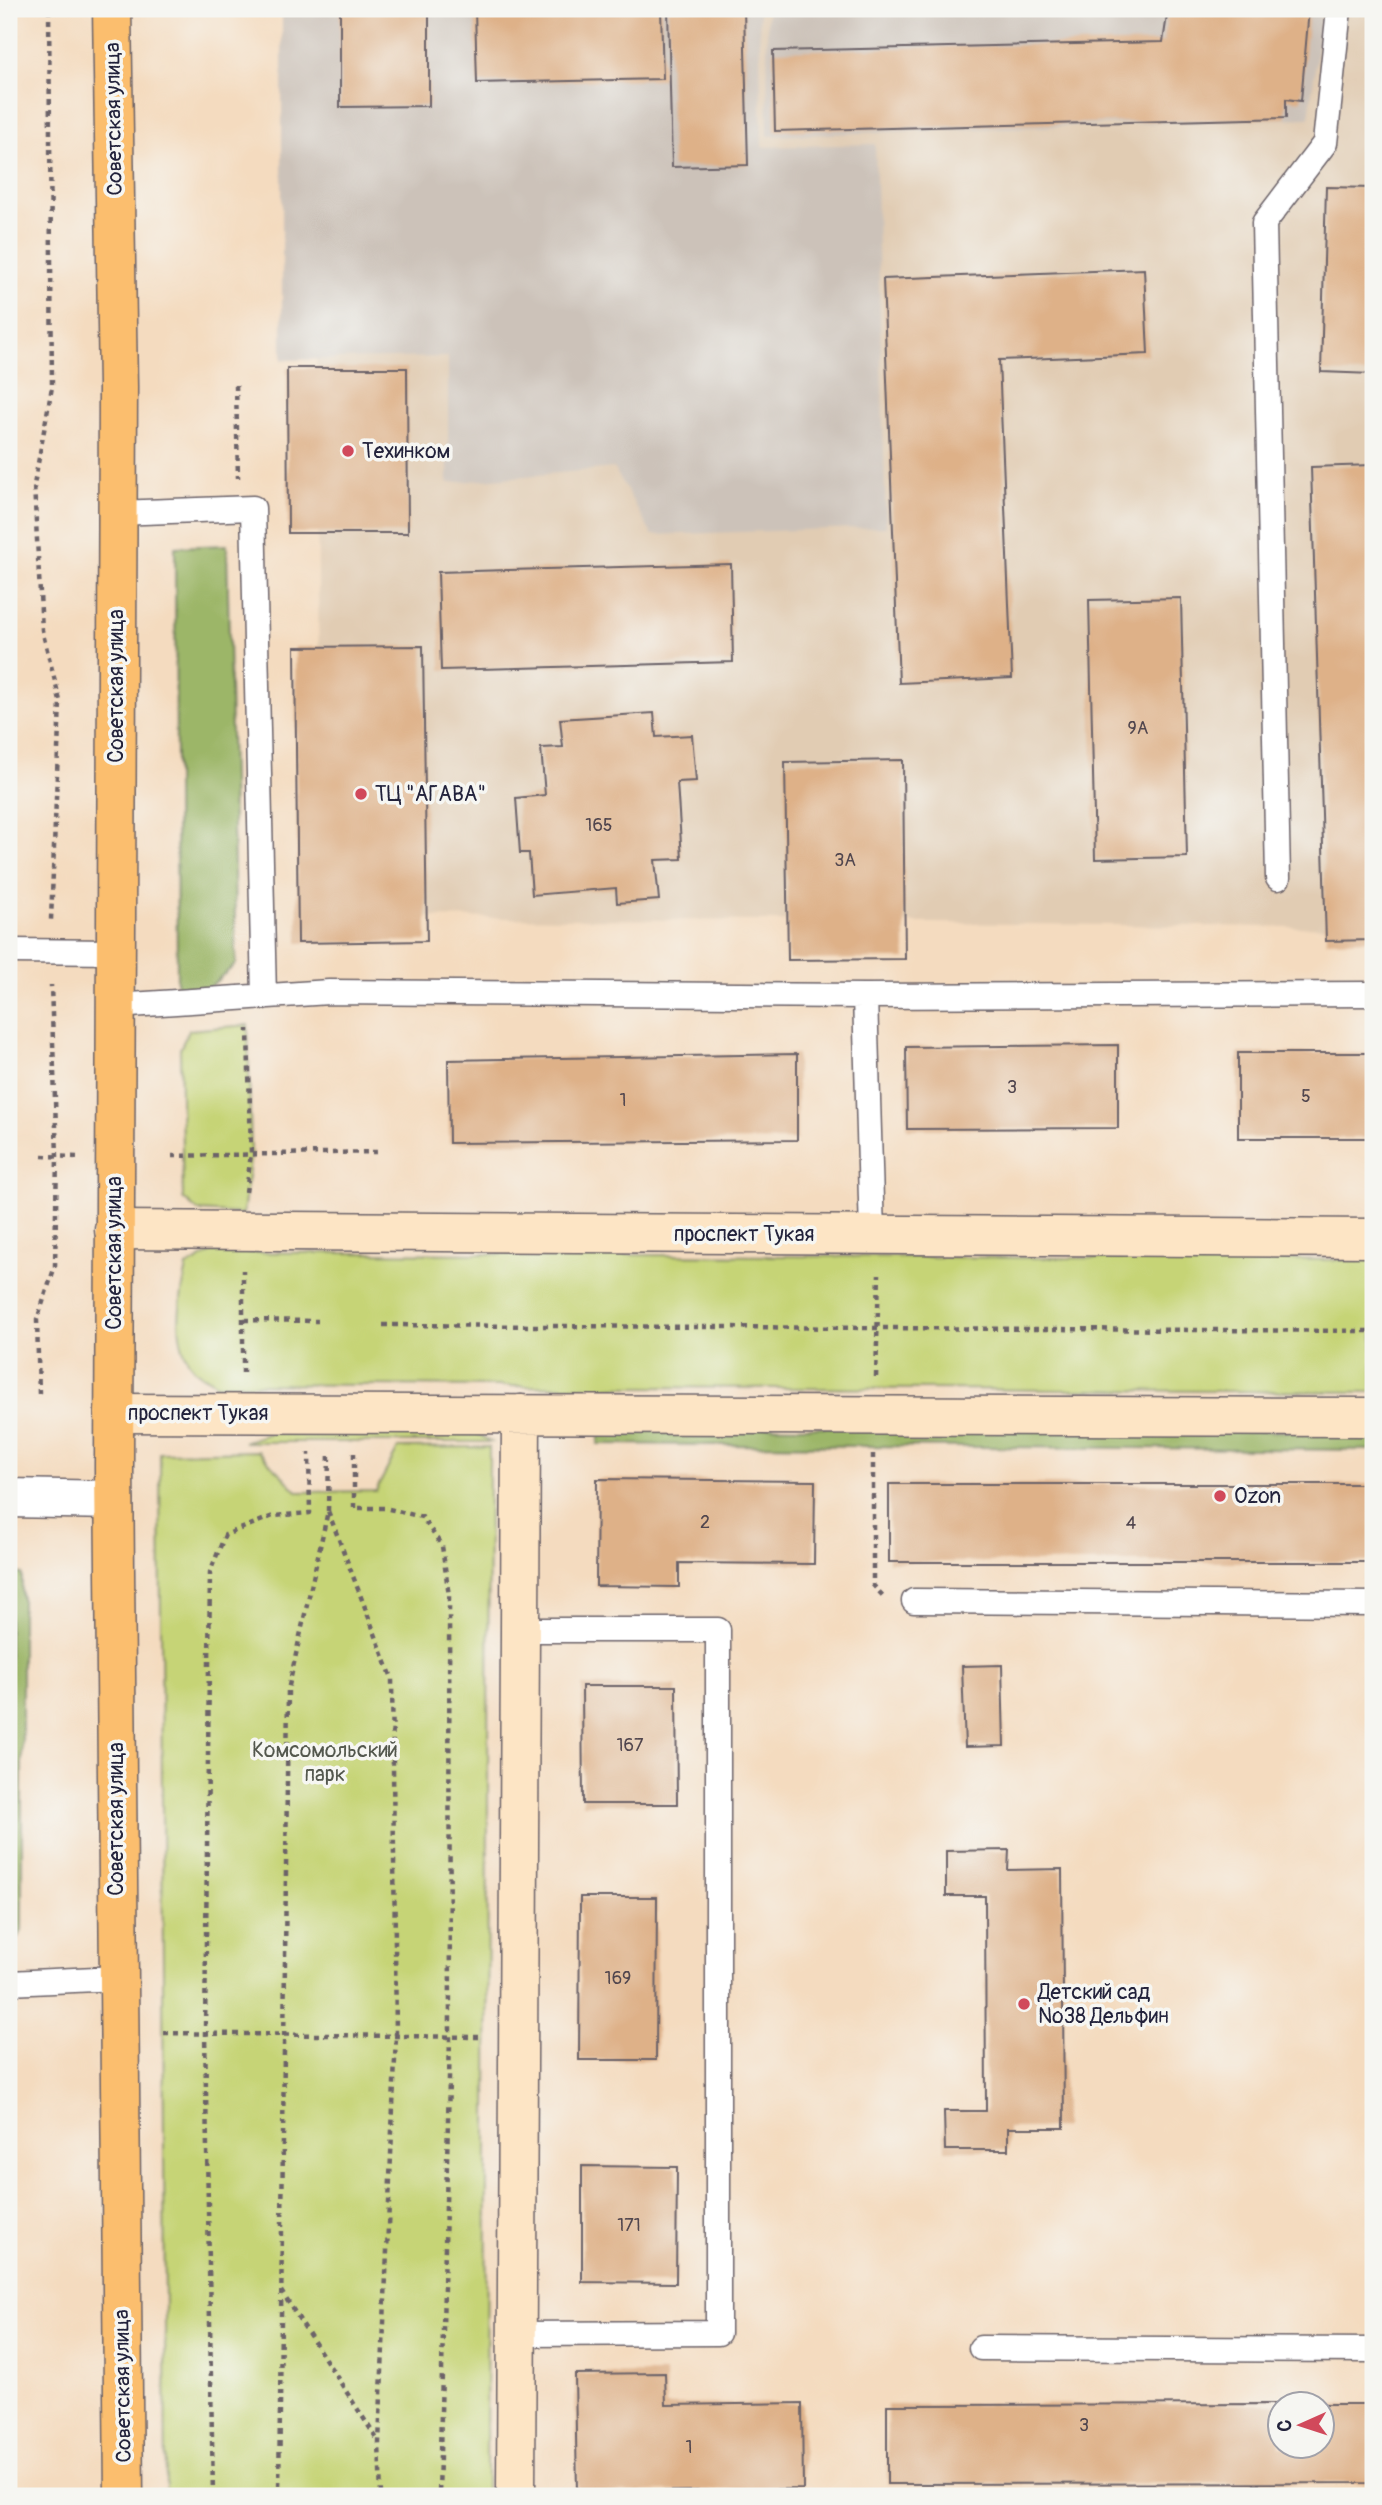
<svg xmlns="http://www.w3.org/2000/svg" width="1382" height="2505" font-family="Pangolin,sans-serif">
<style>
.built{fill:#e1ccb3}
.industrial{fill:#ccc2b9}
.green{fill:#c6d476;stroke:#747b58;stroke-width:2}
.forest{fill:#9cb667;stroke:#5f6c51;stroke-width:2}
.building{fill:#deb188}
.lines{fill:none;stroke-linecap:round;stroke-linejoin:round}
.lane-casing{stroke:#6c6369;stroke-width:27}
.street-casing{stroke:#6c6369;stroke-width:41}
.secondary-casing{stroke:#6c6369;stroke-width:41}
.primary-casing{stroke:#6c6369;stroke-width:41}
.path{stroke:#6c6369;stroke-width:4.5;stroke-dasharray:5 5;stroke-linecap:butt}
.lane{stroke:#fff;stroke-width:24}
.street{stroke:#fff;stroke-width:38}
.secondary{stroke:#fde5c5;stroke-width:38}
.primary{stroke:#fbbe6e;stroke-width:38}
.poi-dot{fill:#d1495b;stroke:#f6f6f2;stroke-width:2.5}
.labels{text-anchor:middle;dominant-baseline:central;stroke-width:7;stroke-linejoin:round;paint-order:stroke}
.number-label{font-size:18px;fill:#51464e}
.street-label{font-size:21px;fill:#22223b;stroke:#f6f6f2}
.poi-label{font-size:21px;fill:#22223b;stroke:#f6f6f2;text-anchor:start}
.park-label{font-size:21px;fill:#53574d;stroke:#f6f6f2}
</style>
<rect width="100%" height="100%" fill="#f6f6f2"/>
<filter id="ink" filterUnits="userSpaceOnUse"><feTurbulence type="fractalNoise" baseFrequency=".0143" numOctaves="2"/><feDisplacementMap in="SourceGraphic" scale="14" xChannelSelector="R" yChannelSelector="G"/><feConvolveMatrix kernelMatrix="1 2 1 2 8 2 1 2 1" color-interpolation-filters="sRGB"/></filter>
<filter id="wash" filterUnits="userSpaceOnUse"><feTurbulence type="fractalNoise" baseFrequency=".00686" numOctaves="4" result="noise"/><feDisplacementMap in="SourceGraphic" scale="28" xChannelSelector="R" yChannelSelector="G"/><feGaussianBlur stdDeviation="1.57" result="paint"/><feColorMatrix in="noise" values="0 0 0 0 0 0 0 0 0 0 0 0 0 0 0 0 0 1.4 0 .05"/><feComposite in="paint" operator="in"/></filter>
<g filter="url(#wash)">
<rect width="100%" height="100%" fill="#f4dbbf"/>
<path class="built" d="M 313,9 L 1373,9 L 1373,928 L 321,916 Z"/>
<path class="industrial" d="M 282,9 L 759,9 L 762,147 L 875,144 L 886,527 L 652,535 L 614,468 L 448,483 L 448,357 L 282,360 Z
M 767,9 L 1322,9 L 1309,118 L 768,136 Z"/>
<path class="green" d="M 248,1025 L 251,1154 L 243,1214 L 198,1211 L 183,1198 L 180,1049 L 189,1030 Z
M 212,1252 L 1373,1260 L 1373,1392 L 217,1384 C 210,1379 199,1375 194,1369 C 171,1341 180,1299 187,1267 Z
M 293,1425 L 463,1425 L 491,1442 L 244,1442 Z
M 489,1447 L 486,2496 L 166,2496 L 160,1453 L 258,1451 L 298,1492 L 376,1491 L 398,1448 Z"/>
<path class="forest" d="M 227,545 L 236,964 L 205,991 L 177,989 L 175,547 Z
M 601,1425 L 1373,1432 L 1373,1450 L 598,1444 Z
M 9,1573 L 22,1574 L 22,1931 L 9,1950 Z"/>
<g id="blocks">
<path class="building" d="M 340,9 L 429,9 L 429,106 L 340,107 Z
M 475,9 L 661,9 L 663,79 L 477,83 Z
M 668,9 L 744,9 L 748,165 L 672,167 Z
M 1168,9 L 1309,9 L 1301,101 L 1286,99 L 1286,118 L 775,131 L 773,51 L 1163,42 Z
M 1326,187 L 1373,188 L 1373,374 L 1321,372 Z
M 1144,269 L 1148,354 L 999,360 L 1012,678 L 899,683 L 883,279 Z
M 287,368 L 407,368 L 408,533 L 288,533 Z
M 1373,465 L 1373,940 L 1326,941 L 1311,467 Z
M 731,564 L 733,662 L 441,670 L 438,572 Z
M 1181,598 L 1187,857 L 1095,859 L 1089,600 Z
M 423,646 L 427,941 L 298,943 L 295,647 Z
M 654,713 L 656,737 L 692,735 L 696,781 L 677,782 L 682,859 L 655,860 L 659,900 L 617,903 L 616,888 L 532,895 L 529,853 L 520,853 L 516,798 L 545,795 L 541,748 L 563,747 L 560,719 Z
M 903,760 L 905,959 L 788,960 L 785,762 Z
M 1118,1045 L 1118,1128 L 907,1129 L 906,1047 Z
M 1238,1053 L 1373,1053 L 1373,1138 L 1238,1138 Z
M 797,1054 L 797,1140 L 449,1143 L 448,1060 Z
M 597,1479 L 815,1481 L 814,1564 L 679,1563 L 679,1587 L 596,1586 Z
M 889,1484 L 1373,1484 L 1373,1562 L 889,1562 Z
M 1002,1665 L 1004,1746 L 965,1747 L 962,1666 Z
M 582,1686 L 676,1686 L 677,1804 L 583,1804 Z
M 1009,1850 L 1008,1870 L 1062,1869 L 1064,2128 L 1008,2128 L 1008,2150 L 945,2150 L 944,2111 L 986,2111 L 985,1896 L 946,1896 L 946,1851 Z
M 580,1897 L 657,1897 L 656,2060 L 579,2060 Z
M 582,2166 L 677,2167 L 676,2283 L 582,2282 Z
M 665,2373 L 666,2405 L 802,2403 L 803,2489 L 577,2493 L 575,2374 Z
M 1280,2404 L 1280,2446 L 1322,2446 L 1322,2404 L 1373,2404 L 1373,2483 L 887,2484 L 887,2405 Z"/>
</g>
</g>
<g filter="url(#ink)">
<use href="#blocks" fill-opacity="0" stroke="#6c6369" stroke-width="2"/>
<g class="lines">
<g class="lane-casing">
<path id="lane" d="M 116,513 L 253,508 L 264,997
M 1278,878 L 1264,223 L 1325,143 L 1339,9
M 9,951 L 115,952
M 865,996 L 872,1234
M 115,1006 L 329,992 L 865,996 L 1373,994
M 914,1601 L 1373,1604
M 9,1983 L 118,1978
M 517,2334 L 718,2333 L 718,1630 L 520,1630
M 981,2348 L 1373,2350"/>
</g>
<g class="street-casing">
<path id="street" d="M 9,1498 L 114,1500"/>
</g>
<g class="secondary-casing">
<path id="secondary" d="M 114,1230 L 1373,1238
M 114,1413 L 1373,1417
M 516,2496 L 521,1414"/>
</g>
<g class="primary-casing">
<path id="primary" d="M 112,9 L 118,387 L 114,1468 L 124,2496"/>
</g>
<path class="path" d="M 49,9 L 52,387 L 34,485 L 42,630 L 60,701 L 51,920
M 236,385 L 238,478
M 42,1156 L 78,1157
M 172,1156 L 378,1152
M 246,1192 L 251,1154 L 248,1029
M 244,1320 L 318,1321
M 383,1325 L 1373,1331
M 243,1373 L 243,1270
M 876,1377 L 879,1274
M 39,1394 L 37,1320 L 55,1266 L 57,1156 L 51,985
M 354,1453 L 354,1508 L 385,1508 L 422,1517 L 442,1546 L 449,1596 L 450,2037 L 439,2496
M 873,1454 L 873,1585 L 883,1596
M 328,1511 L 329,1452
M 164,2033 L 478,2037
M 281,2291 L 379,2442
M 213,2496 L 205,2033 L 210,1572 L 225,1535 L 273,1516 L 310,1513 L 309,1453
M 279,2496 L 288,1690 L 328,1511 L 392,1678 L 396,2035 L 379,2443 L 381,2496"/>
<use href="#lane" class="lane"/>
<use href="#street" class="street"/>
<use href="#secondary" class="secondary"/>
<use href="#primary" class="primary"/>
</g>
</g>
<g class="poi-dot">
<circle cx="348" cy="451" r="7"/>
<circle cx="361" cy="794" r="7"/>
<circle cx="1220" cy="1496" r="7"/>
<circle cx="1024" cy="2004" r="7"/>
</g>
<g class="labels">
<g class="number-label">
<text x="1138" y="728">9А</text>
<text x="599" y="825">165</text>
<text x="845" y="860">3А</text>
<text x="1012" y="1087">3</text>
<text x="1306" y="1096">5</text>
<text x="623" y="1100">1</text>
<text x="705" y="1522">2</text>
<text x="1131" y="1523">4</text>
<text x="630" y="1745">167</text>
<text x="618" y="1978">169</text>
<text x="629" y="2225">171</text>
<text x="1084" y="2425">3</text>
<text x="689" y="2447">1</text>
</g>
<g class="street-label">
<text transform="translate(114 119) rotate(-91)">Советская улица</text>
<text transform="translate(116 686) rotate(-90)">Советская улица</text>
<text x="744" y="1234">проспект Тукая</text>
<text transform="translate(114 1253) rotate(-90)">Советская улица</text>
<text x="198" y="1413">проспект Тукая</text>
<text transform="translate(116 1819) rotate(-90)">Советская улица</text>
<text transform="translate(123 2386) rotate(-91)">Советская улица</text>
</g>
<g class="poi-label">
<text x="362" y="451">Техинком</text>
<text x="375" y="794">ТЦ "АГАВА"</text>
<text x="1234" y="1496">Ozon</text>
<text x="1038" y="1992">Детский сад<tspan x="1038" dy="24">№38 Дельфин</tspan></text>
</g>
<g class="park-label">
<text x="325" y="1750">Комсомольский<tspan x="325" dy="24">парк</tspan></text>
</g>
</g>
<rect width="1382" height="2505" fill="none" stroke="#f6f6f2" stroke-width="35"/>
<g transform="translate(1301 2425) rotate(267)"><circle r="33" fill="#f6f6f2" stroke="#a1a1a9" stroke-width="2"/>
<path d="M0-5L12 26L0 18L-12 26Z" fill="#d1495b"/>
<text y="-10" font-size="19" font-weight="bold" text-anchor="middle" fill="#22223b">С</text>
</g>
</svg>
